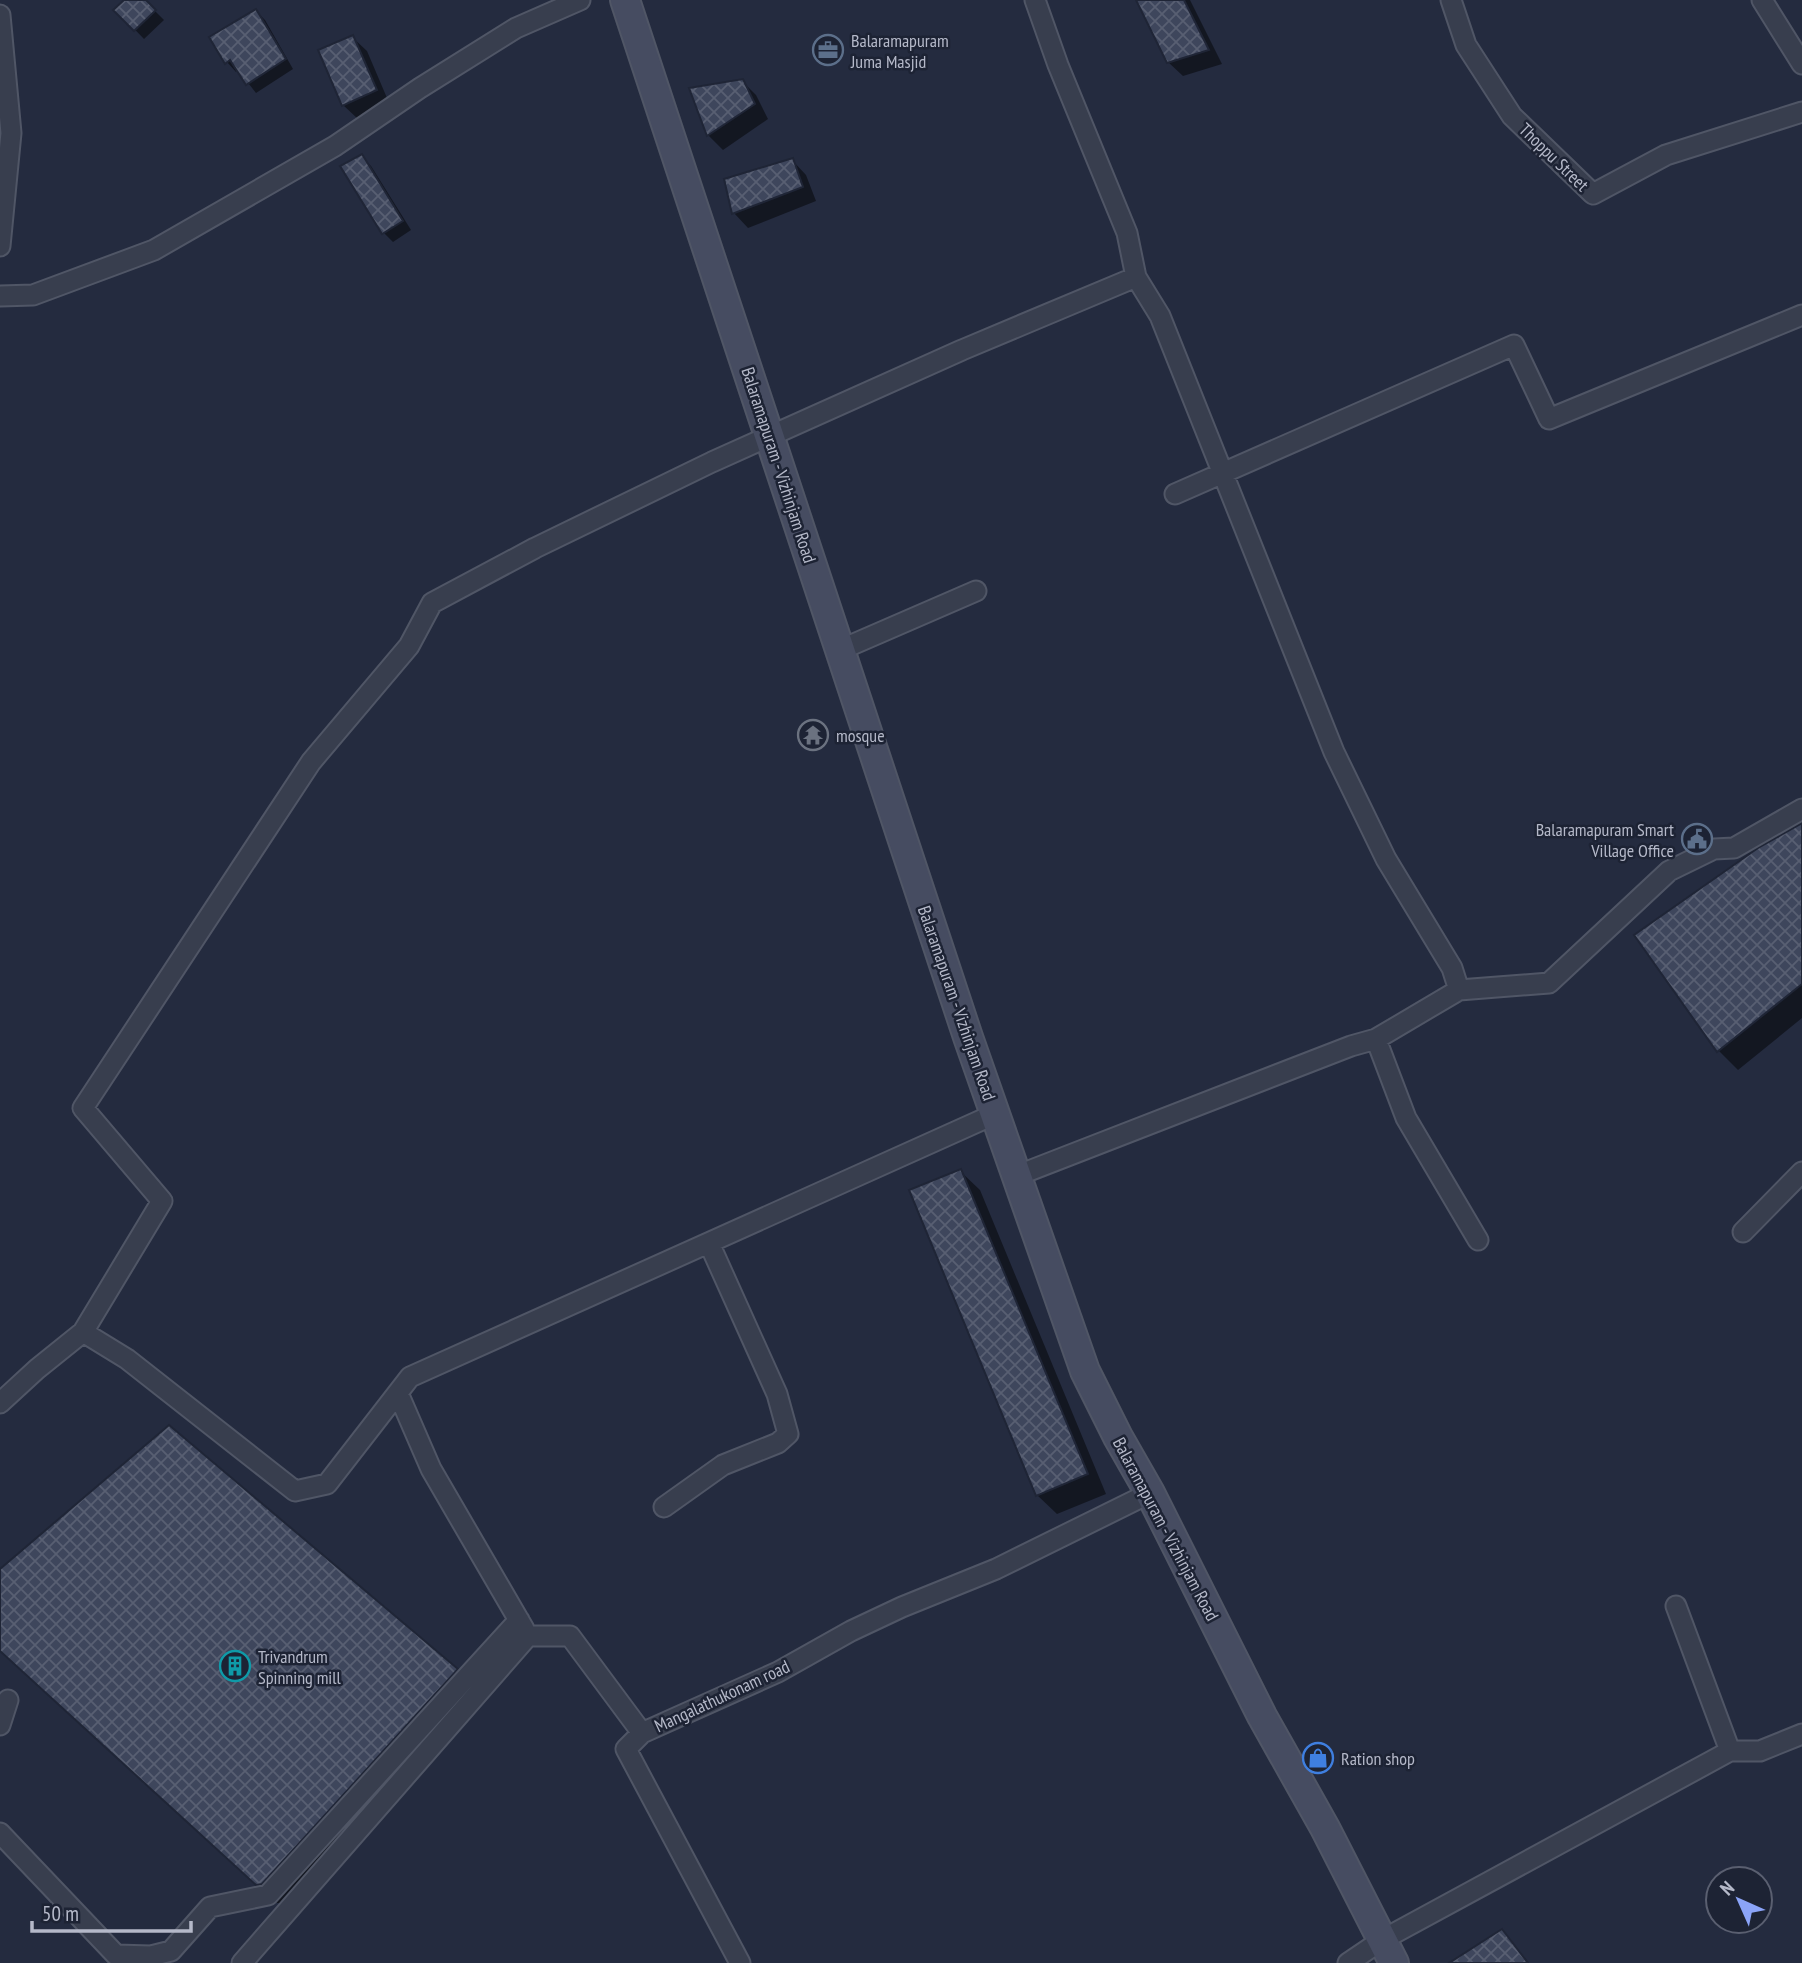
<svg xmlns="http://www.w3.org/2000/svg" width="1802" height="1963" font-family="'PT Sans Narrow',sans-serif">
<style>
.shadow{fill:#0007}
.building{fill:url(#building-cross-hatch);stroke:#1f2536;stroke-width:2}
.lines{fill:none;stroke-linecap:round;stroke-linejoin:round}
.minor-casing{stroke:#505666;stroke-width:23}
.secondary-casing{stroke:#505666;stroke-width:32}
.minor{stroke:#383e4e;stroke-width:19}
.secondary{stroke:#464c61;stroke-width:28}
.labels{text-anchor:middle;dominant-baseline:central;stroke-width:5;stroke-linejoin:round;paint-order:stroke}
.poi-label{font-size:18px;fill:#b5b9c9;stroke:#1d2334;text-anchor:start}
.street-label{font-size:18px;fill:#b5b9c9;stroke:#1d2334}
</style>
<defs>
<pattern id="building-cross-hatch" width="8" height="8" patternUnits="userSpaceOnUse" patternTransform="scale(1.75)"><rect width="8" height="8" fill="#3e465c"/><path d="M0 0l8 8M0 8l8-8" fill="none" stroke="#585f72"/></pattern>
</defs>
<rect width="100%" height="100%" fill="#242b3f"/>
<path class="shadow" d="M 126,0 L 144,0 L 164,20 L 144,39 L 116,10 Z
M 1138,0 L 1190,0 L 1222,64 L 1183,76 L 1168,62 Z
M 256,11 L 265,20 L 293,69 L 256,93 L 238,70 L 236,72 L 227,62 Z
M 352,37 L 367,51 L 390,105 L 358,119 L 343,105 Z
M 742,81 L 756,95 L 768,119 L 723,150 L 708,135 L 691,90 Z
M 361,156 L 371,166 L 411,230 L 393,242 L 384,233 Z
M 792,160 L 806,175 L 816,201 L 748,228 L 734,213 Z
M 1802,824 L 1802,1018 L 1738,1070 L 1719,1051 Z
M 960,1171 L 980,1190 L 1106,1494 L 1057,1514 L 1037,1495 Z
M 0,1572 L 457,1670 L 476,1689 L 281,1903 L 277,1903 L 0,1651 Z
M 1502,1931 L 1529,1963 L 1460,1963 Z"/>
<path class="building" d="M 124,0 L 146,0 L 156,10 L 134,31 L 113,10 Z
M 1136,0 L 1184,0 L 1209,50 L 1167,63 Z
M 256,9 L 286,59 L 246,85 L 230,60 L 225,64 L 209,37 Z
M 353,35 L 377,90 L 342,106 L 318,50 Z
M 743,79 L 755,104 L 707,136 L 689,88 Z
M 362,154 L 403,221 L 382,234 L 340,166 Z
M 793,158 L 803,187 L 732,214 L 724,179 Z
M 1802,823 L 1802,984 L 1717,1052 L 1634,935 L 1758,848 Z
M 961,1169 L 1088,1474 L 1036,1496 L 909,1190 Z
M 169,1425 L 458,1669 L 262,1884 L 256,1885 L 0,1651 L 0,1569 Z
M 1502,1929 L 1528,1963 L 1449,1963 Z"/>
<g class="lines">
<g class="minor-casing">
<path id="minor" d="M 1035,0 L 1058,65 L 1127,233 L 1136,277 L 1160,316 L 1334,752 L 1386,859 L 1452,968 L 1459,990
M 1451,0 L 1466,45 L 1512,116 L 1593,194 L 1666,155 L 1802,112
M 1762,0 L 1802,64
M 0,15 L 11,133 L 0,246
M 0,296 L 33,295 L 154,250 L 335,146 L 420,88 L 516,28 L 580,0
M 1175,494 L 1514,345 L 1549,419 L 1802,315
M 840,650 L 976,591
M 1376,1039 L 1406,1118 L 1478,1240
M 1016,1176 L 1351,1046 L 1376,1039 L 1459,990 L 1549,983 L 1669,871 L 1714,849 L 1734,848 L 1802,809
M 1743,1232 L 1802,1172
M 83,1332 L 162,1201 L 83,1108 L 311,762 L 409,646 L 432,603 L 535,548 L 712,462 L 962,350 L 1136,277
M 398,1393 L 431,1469 L 524,1629
M 0,1403 L 37,1369 L 83,1332 L 127,1359 L 295,1491 L 327,1484 L 410,1377 L 995,1114
M 664,1507 L 723,1465 L 778,1443 L 788,1434 L 777,1394 L 709,1243
M 0,1725 L 8,1700
M 642,1733 L 626,1749 L 740,1963
M 1730,1751 L 1760,1751 L 1802,1734
M 0,1833 L 116,1955 L 151,1956 L 171,1951 L 210,1907 L 268,1895 L 519,1620
M 242,1963 L 528,1636 L 570,1636 L 642,1733 L 778,1672 L 851,1631 L 902,1607 L 996,1569 L 1150,1493
M 1348,1963 L 1382,1940 L 1730,1751 L 1676,1606"/>
</g>
<g class="secondary-casing">
<path id="secondary" d="M 625,0 L 968,1037 L 1085,1371 L 1118,1437 L 1150,1493 L 1262,1716 L 1325,1828 L 1394,1963"/>
</g>
<use href="#minor" class="minor"/>
<use href="#secondary" class="secondary"/>
</g>
<defs>
<g id="office-ring" transform="scale(1.575)"><circle r="9.5" fill="#1d2334" stroke="#5c6f8a" stroke-width="1.5"/><path d="M-6-3h4V-5.5h4V-3h4V5H-6ZM-1-4.5V-3h2v-1.5ZM-6 0V1H6V0Z" fill="#5c6f8a"/></g>
<g id="temple-ring" transform="scale(1.575)"><circle r="9.5" fill="#1d2334" stroke="#6b7280" stroke-width="1.5"/><path d="M0-6L5-2H3V0L6.5 2.5H4V6H1.5V3h-3V6H-4V2.5H-6.5L-3 0V-2H-5Z" fill="#6b7280"/></g>
<g id="civic-ring" transform="scale(1.575)"><circle r="9.5" fill="#1d2334" stroke="#5c6f8a" stroke-width="1.5"/><path d="M-.6-6.5H3V-4.5H.6V-3L4-1V1h2V6H-6V1h2V-1L-.6-3ZM-1.2 2.5V6h2.4V2.5Z" fill="#5c6f8a"/></g>
<g id="building-ring" transform="scale(1.575)"><circle r="9.5" fill="#1d2334" stroke="#0f9aa8" stroke-width="1.5"/><path d="M-4-6H4V6H1V3H-1V6H-4ZM-2.5-4.3h1.7v1.8h-1.7ZM.8-4.3h1.7v1.8H.8ZM-2.5-1h1.7V.8h-1.7ZM.8-1h1.7V.8H.8Z" fill="#0f9aa8"/></g>
<g id="shop-ring" transform="scale(1.575)"><circle r="9.5" fill="#1d2334" stroke="#3f7fe0" stroke-width="1.5"/><path d="M-5-2.5h2.3a2.7 3.5 0 0 1 5.4 0H5L5.5 6h-11ZM-1.5-2.5h3a1.5 2.3 0 0 0-3 0Z" fill="#3f7fe0"/></g>
</defs>
<g fill-rule="evenodd">
<use href="#office-ring" x="828" y="50"/>
<use href="#temple-ring" x="813" y="735"/>
<use href="#civic-ring" x="1697" y="839"/>
<use href="#building-ring" x="235" y="1666"/>
<use href="#shop-ring" x="1318" y="1758"/>
</g>
<g class="labels">
<g class="poi-label">
<text x="851" y="40">Balaramapuram<tspan x="851" dy="21">Juma Masjid</tspan></text>
<text x="836" y="735">mosque</text>
<text x="1674" y="829" text-anchor="end">Balaramapuram Smart<tspan x="1674" dy="21">Village Office</tspan></text>
<text x="258" y="1656">Trivandrum<tspan x="258" dy="21">Spinning mill</tspan></text>
<text x="1341" y="1758">Ration shop</text>
</g>
<g class="street-label">
<text transform="translate(1554 157) rotate(44)">Thoppu Street</text>
<text transform="translate(779 465) rotate(72)">Balaramapuram - Vizhinjam Road</text>
<text transform="translate(957 1003) rotate(71)">Balaramapuram - Vizhinjam Road</text>
<text transform="translate(1166 1529) rotate(62)">Balaramapuram - Vizhinjam Road</text>
<text transform="translate(722 1696) rotate(-25)">Mangalathukonam road</text>
</g>
</g>
<g transform="translate(1739 1900) rotate(315)"><circle r="33" fill="#1d2334" stroke="#5a5f70" stroke-width="2"/>
<path d="M0-5L12 26L0 18L-12 26Z" fill="#8ba4f8"/>
<text y="-10" font-size="19" font-weight="bold" text-anchor="middle" fill="#b5b9c9">N</text>
</g>
<path d="M32 1921v10h159v-10" fill="none" stroke="#b5b9c9" stroke-width="3.5"/>
<text x="42" y="1921" font-size="21" fill="#b5b9c9" stroke="#1d2334" stroke-width="5" paint-order="stroke">50 m</text>
</svg>
